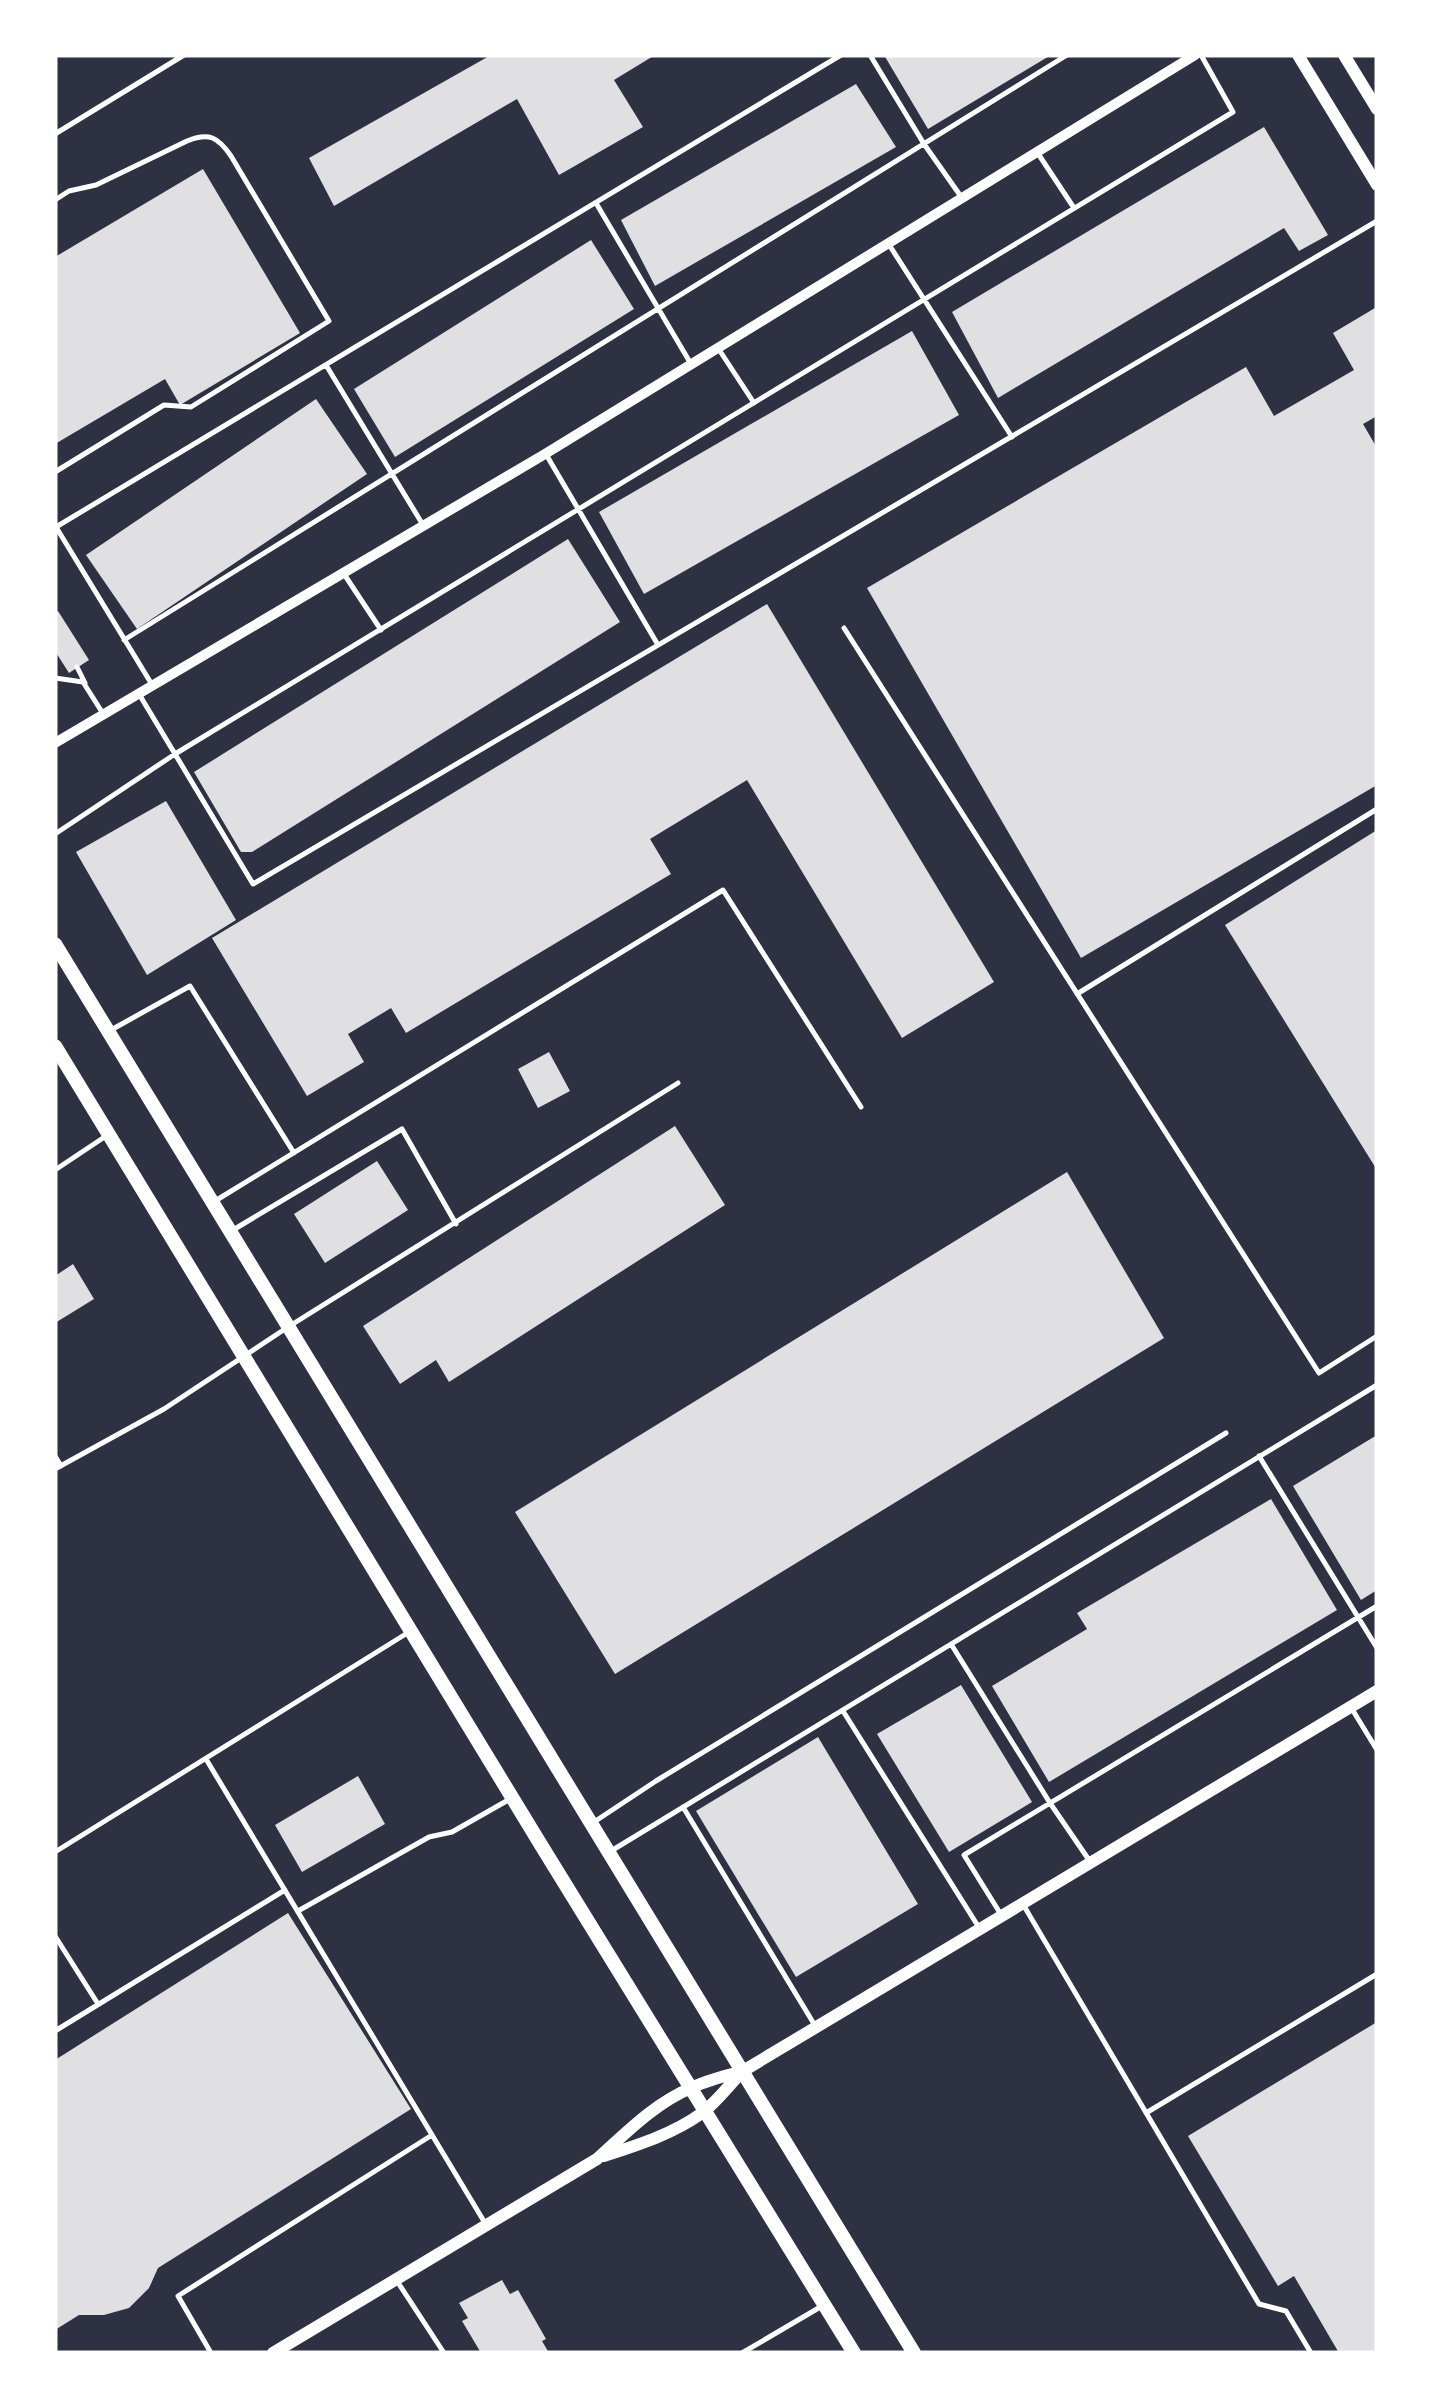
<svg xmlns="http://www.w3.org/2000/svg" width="1432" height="2408" font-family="Ubuntu,sans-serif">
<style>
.building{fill:#e0e0e3}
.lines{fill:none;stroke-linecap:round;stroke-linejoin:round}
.service{stroke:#fff;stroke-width:5}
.minor{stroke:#fff;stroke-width:10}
.tertiary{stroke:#fff;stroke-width:12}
.secondary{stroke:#fff;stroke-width:14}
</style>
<rect width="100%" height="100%" fill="#2d3142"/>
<path class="building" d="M 491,55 L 655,55 L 614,80 L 643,127 L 559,175 L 517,99 L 334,206 L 309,158 Z
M 884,55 L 1051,55 L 928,129 Z
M 856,84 L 896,147 L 655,286 L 621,220 Z
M 1264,127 L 1328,235 L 1299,251 L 1284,228 L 998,398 L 952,312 Z
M 203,169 L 300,333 L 180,405 L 165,379 L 55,444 L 55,257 Z
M 591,240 L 634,309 L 395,457 L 354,389 Z
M 1375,308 L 1377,416 L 1363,424 L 1377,448 L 1377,785 L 1081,958 L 867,588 L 1246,367 L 1274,416 L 1354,370 L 1333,333 Z
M 912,331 L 959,415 L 644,594 L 599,512 Z
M 316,399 L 367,474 L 137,629 L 86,555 Z
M 568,539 L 620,622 L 252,852 L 241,852 L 194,772 Z
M 767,604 L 994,982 L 902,1038 L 747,780 L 650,839 L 671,874 L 406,1033 L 391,1008 L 348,1034 L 364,1062 L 307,1096 L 212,938 Z
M 58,611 L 89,660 L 69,673 L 55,651 L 55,613 Z
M 166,801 L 236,920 L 147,975 L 76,852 Z
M 1377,830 L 1377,1170 L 1225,925 Z
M 549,1052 L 570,1091 L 538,1108 L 518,1069 Z
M 675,1126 L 725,1205 L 449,1382 L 436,1360 L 400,1384 L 363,1326 Z
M 377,1161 L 408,1210 L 325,1263 L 294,1214 Z
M 1067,1172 L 1164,1338 L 615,1674 L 515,1512 Z
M 73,1264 L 94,1299 L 55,1323 L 55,1276 Z
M 1377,1435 L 1377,1590 L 1361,1600 L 1293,1486 Z
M 1271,1499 L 1337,1610 L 1049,1782 L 992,1686 L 1087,1629 L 1077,1613 Z
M 961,1685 L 1032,1802 L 949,1852 L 877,1734 Z
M 818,1737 L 918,1904 L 796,1977 L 696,1811 Z
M 358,1776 L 385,1824 L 302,1872 L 275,1825 Z
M 288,1913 L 411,2109 L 158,2268 L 149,2288 L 129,2308 L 104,2315 L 79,2315 L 55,2330 L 55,2060 Z
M 1377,2022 L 1377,2353 L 1339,2353 L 1294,2276 L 1278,2286 L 1188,2136 Z
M 502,2280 L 510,2294 L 518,2290 L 546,2339 L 542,2341 L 549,2353 L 481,2353 L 462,2321 L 468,2318 L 459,2303 Z"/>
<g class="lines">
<path class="service" d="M 870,55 L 924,144 L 962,198
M 55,134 L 184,55
M 1037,152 L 1074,208
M 55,200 L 69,191 L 96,185 L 187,141 C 209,132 218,137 231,156 L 329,321 L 191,407 L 164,405 L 55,472
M 596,203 L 691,364
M 888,243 L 1012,437
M 718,348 L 754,403
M 326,365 L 423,525
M 547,456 L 658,645
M 344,574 L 381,630
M 844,628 L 1319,1373 L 1377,1336
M 124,640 L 1067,55
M 77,667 L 85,683
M 55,678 L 83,682 L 102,712
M 151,683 L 56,527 L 841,55
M 139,694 L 253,884 L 1377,221
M 55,834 L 175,754 L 1233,112 L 1201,55
M 1077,994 L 1377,809
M 111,1030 L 190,986 L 294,1153
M 55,1170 L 106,1136
M 215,1201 L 723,890 L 861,1107
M 233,1230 L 402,1129 L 456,1224
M 55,1456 L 61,1466
M 1259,1456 L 1377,1648
M 55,1469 L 164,1409 L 288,1327 L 678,1083
M 951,1644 L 1050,1803 L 1089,1860
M 1352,1709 L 1377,1750
M 843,1711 L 978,1926
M 206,1759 L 485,2223
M 683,1807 L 814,2024
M 594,1822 L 656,1781 L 1226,1433
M 611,1851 L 1377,1385
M 55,1852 L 409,1632
M 1024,1906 L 1259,2304 L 1286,2311 L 1311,2353
M 298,1911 L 429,1837 L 452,1832 L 510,1799
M 1000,1913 L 964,1855 L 1377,1606
M 55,1936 L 98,2004
M 55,2031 L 285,1890
M 1146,2113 L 1377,1974
M 397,2281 L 444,2353
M 211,2353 L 178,2296 L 432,2135
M 742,2353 L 822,2306"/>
<path class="minor" d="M 55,743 L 545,454 L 1195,55"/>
<path class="tertiary" d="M 1298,55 L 1377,185
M 1344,55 L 1377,109
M 604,2156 C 638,2145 673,2134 702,2113 C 717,2102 729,2085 742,2072
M 273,2353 L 597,2159 C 626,2133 655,2103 691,2088 C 707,2080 726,2076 743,2071 L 1377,1691"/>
<path class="secondary" d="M 55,944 L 914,2353
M 55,1046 L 541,1845 L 854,2353"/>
</g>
<rect width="1432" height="2408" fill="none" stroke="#ffffff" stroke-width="115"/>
</svg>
